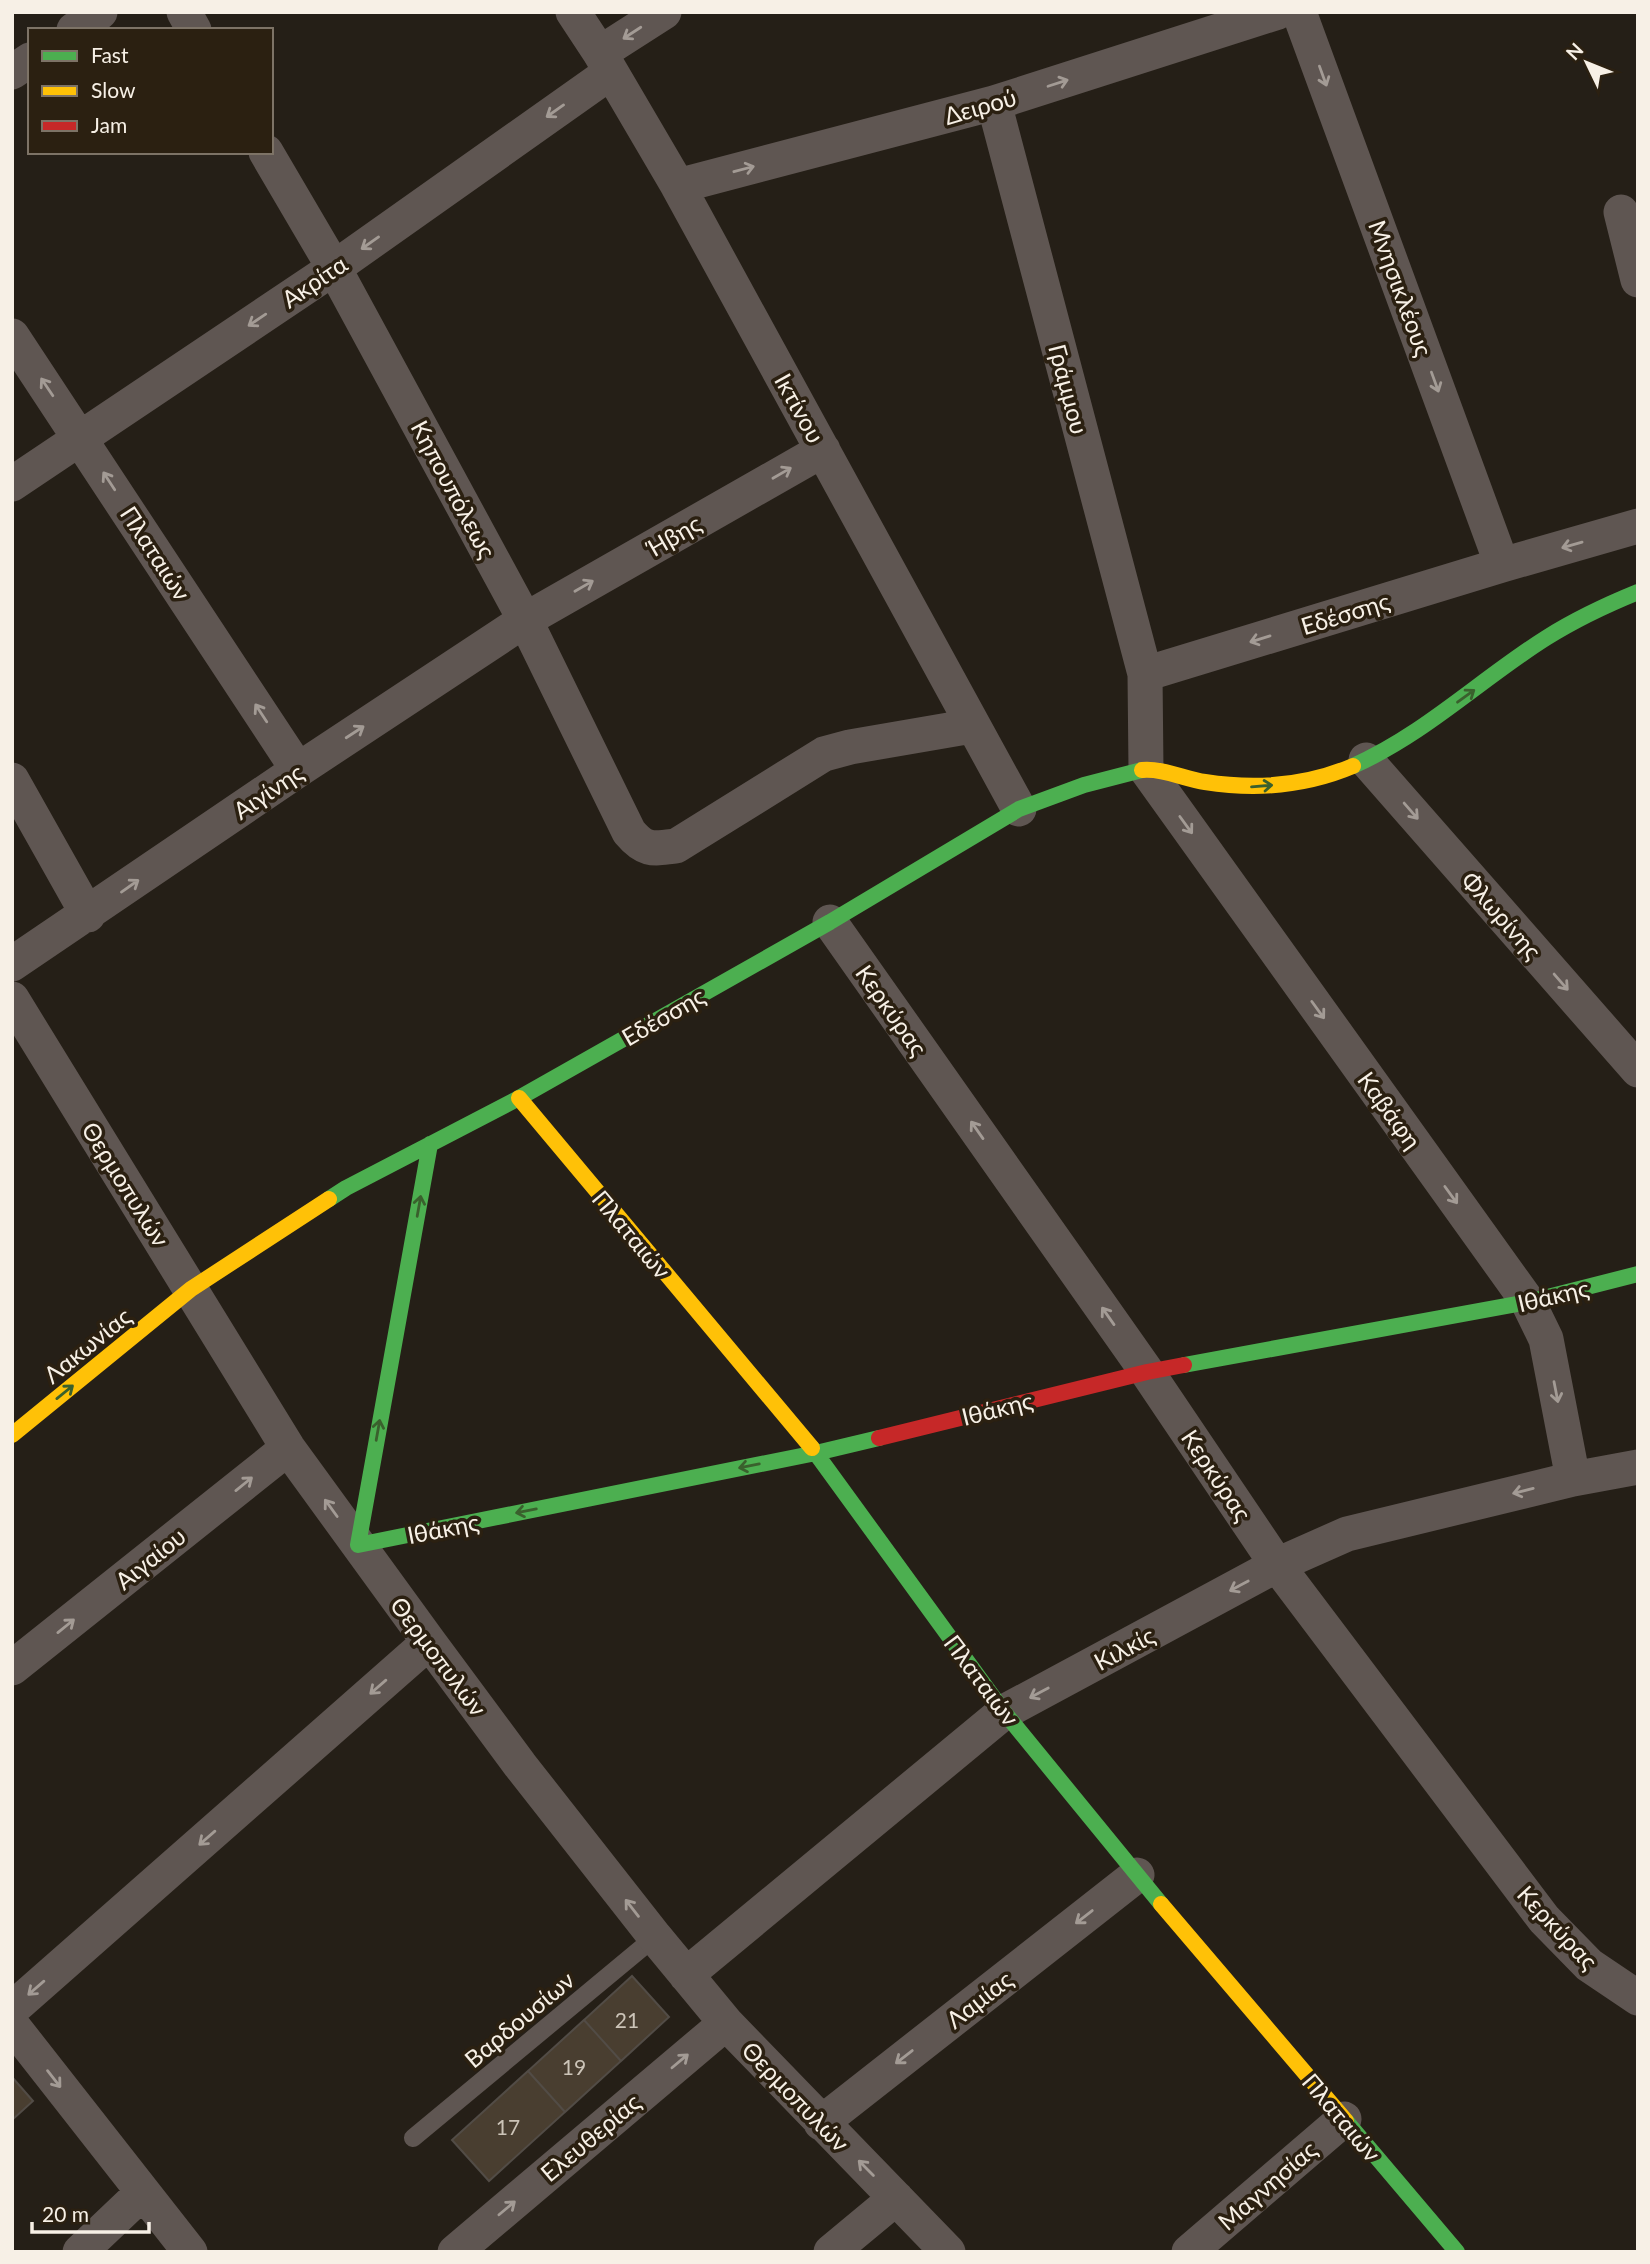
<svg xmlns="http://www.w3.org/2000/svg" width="1650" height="2264" font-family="Lato,sans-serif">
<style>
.building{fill:#493e30;stroke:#524c46;stroke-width:2}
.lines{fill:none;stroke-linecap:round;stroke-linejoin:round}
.lane{stroke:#5f5652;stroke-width:18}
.street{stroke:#5f5652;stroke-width:35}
.fast{stroke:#4caf50;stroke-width:16}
.slow{stroke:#ffc107;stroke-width:16}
.jam{stroke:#c62828;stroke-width:16}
.oneway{stroke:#a39b95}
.oneway2{stroke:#3a602d}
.labels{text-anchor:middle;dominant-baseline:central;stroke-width:7;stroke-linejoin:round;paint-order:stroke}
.number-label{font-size:21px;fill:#ccc4b8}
.street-label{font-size:24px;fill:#f7f0e6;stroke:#2b2011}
</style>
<rect width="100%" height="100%" fill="#251f17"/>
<path class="building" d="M 632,1976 L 669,2017 L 621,2061 L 584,2020 Z
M 584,2020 L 621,2061 L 565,2112 L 528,2071 Z
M 528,2071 L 565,2112 L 489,2181 L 452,2140 Z
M 12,2077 L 33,2101 L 12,2120 Z"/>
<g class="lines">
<path class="lane" d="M 413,2138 L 655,1937"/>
<path class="street" d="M 184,12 L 194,30
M 573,12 L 600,53 L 678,186 L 1019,809
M 1299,12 L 1502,565
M 74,30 L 100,12
M 600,53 L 664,12
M 12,72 L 30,60
M 994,103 L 1145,674 L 1146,769 L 1528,1302 L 1546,1339 L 1573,1479
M 266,152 L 334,268 L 525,620 L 629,832 C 645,851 652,849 676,846 L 824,754 L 850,747 L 972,726
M 678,186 L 994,103 L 1278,12
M 1621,212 L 1638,280
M 12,336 L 298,770
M 12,484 L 334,268 L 611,72
M 1145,674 L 1502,565 L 1638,526
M 1366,760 L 1638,1070
M 12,780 L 88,915
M 830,922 L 1147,1372 L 1277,1565 L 1544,1919 L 1589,1965 L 1638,1998
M 12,964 L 298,770 L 525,620 L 823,450
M 12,999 L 288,1448 L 429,1642 L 520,1765 L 655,1937 L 726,2023 L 948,2252
M 12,1668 L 288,1448
M 686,1975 L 1004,1712 L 1277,1565 L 1347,1534 L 1573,1479 L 1638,1467
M 12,2009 L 429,1642
M 12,2025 L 190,2252
M 821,2123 L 1137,1875
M 80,2252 L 142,2193
M 455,2252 L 726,2023
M 831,2252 L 896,2198
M 1189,2252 L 1344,2119"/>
<path class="fast" d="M 1353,766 C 1425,734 1481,679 1546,638 C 1576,619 1606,605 1638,592
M 430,1144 L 358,1545 L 816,1453 L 879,1438
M 329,1199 L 346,1188 L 519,1098 L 830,922 L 1019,809 L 1084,785 L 1142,770
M 1184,1365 L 1528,1302 L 1638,1274
M 812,1448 L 1004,1712 L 1161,1904
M 1346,2121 L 1457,2252"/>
<path class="slow" d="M 1142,770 C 1162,768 1185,779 1205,782 C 1256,790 1306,786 1353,766
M 519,1098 L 812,1448
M 12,1435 L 191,1289 L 329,1199
M 1161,1904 L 1346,2121"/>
<path class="jam" d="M 879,1438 L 1147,1372 L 1184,1365"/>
</g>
<defs><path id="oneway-shaft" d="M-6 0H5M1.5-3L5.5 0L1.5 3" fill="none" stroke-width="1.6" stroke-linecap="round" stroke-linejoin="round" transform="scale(1.75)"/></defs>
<g class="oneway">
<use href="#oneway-shaft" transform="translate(632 33) rotate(147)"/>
<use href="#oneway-shaft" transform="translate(1323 76) rotate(70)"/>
<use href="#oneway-shaft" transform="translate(1058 83) rotate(-18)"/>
<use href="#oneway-shaft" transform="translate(555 111) rotate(145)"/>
<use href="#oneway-shaft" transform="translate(744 169) rotate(-15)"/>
<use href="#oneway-shaft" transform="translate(370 243) rotate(145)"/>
<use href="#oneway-shaft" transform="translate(257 320) rotate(146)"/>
<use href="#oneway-shaft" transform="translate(1435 382) rotate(70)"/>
<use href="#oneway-shaft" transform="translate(47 387) rotate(-124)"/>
<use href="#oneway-shaft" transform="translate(782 473) rotate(-30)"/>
<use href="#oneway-shaft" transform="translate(109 481) rotate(-123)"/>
<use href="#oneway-shaft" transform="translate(1572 545) rotate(164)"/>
<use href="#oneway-shaft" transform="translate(584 586) rotate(-30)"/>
<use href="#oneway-shaft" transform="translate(1260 639) rotate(163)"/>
<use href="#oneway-shaft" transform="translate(261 713) rotate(-123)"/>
<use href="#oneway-shaft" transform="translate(355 732) rotate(-33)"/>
<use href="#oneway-shaft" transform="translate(1411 811) rotate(49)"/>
<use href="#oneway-shaft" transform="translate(1186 825) rotate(54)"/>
<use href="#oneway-shaft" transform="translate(130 886) rotate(-35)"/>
<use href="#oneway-shaft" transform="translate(1561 982) rotate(49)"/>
<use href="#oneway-shaft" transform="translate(1318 1010) rotate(54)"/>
<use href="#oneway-shaft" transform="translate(977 1130) rotate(-125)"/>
<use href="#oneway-shaft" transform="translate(1451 1195) rotate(54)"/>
<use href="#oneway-shaft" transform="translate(1108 1316) rotate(-125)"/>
<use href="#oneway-shaft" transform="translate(1556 1392) rotate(79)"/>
<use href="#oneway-shaft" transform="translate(244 1484) rotate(-39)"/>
<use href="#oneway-shaft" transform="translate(1523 1491) rotate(166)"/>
<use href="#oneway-shaft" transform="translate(331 1508) rotate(-126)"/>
<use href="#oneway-shaft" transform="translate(1239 1586) rotate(152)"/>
<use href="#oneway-shaft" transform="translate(66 1626) rotate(-39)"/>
<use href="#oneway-shaft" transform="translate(378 1687) rotate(139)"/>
<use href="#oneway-shaft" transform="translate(1039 1693) rotate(152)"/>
<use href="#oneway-shaft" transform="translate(207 1838) rotate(139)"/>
<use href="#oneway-shaft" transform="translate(632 1908) rotate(-128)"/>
<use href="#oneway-shaft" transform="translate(1084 1917) rotate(142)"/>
<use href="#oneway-shaft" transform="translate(36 1988) rotate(139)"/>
<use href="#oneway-shaft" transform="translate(904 2057) rotate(142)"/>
<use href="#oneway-shaft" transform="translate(680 2061) rotate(-40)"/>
<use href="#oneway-shaft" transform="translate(54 2079) rotate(52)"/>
<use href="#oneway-shaft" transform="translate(866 2168) rotate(-135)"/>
<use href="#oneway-shaft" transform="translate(507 2208) rotate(-40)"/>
</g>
<g class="oneway2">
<use href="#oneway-shaft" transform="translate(1466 696) rotate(-36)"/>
<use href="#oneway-shaft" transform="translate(1262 786) rotate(-5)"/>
<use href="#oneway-shaft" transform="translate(419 1206) rotate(-80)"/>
<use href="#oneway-shaft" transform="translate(65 1392) rotate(-39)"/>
<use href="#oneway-shaft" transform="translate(378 1430) rotate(-80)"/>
<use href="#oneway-shaft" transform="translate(749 1466) rotate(169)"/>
<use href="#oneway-shaft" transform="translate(526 1511) rotate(169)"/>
</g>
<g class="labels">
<g class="number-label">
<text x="627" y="2019">21</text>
<text x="574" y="2066">19</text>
<text x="508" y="2126">17</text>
</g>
<g class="street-label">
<text transform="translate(980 106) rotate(-16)">Δειρού</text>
<text transform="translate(314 281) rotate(-34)">Ακρίτα</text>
<text transform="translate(1401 288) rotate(70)">Μνησικλέους</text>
<text transform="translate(1069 389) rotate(75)">Γράμμου</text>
<text transform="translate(800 408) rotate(61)">Ικτίνου</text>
<text transform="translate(454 489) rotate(62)">Κηπουπόλεως</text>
<text transform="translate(674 535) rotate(-30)">Ήβης</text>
<text transform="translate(156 553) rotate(57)">Πλαταιών</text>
<text transform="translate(1345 613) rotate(-17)">Εδέσσης</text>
<text transform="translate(268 791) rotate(-34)">Αιγίνης</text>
<text transform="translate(1502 915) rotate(49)">Φλωρίνης</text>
<text transform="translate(892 1010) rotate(55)">Κερκύρας</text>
<text transform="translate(663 1016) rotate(-30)">Εδέσσης</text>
<text transform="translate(1390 1110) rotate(54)">Καβάφη</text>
<text transform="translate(126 1184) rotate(58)">Θερμοπυλών</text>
<text transform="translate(632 1234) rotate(50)">Πλαταιών</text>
<text transform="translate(1553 1295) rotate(-13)">Ιθάκης</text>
<text transform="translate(87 1345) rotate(-39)">Λακωνίας</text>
<text transform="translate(997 1408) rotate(-14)">Ιθάκης</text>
<text transform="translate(1217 1475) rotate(56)">Κερκύρας</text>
<text transform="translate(443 1528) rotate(-11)">Ιθάκης</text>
<text transform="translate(150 1558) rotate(-39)">Αιγαίου</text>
<text transform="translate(1124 1648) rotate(-28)">Κιλκίς</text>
<text transform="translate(439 1656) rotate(53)">Θερμοπυλών</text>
<text transform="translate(982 1680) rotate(53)">Πλαταιών</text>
<text transform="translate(1558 1927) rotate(47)">Κερκύρας</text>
<text transform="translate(979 1999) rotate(-38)">Λαμίας</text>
<text transform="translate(519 2019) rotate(-40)">Βαρδουσίων</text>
<text transform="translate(796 2096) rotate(46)">Θερμοπυλών</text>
<text transform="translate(1342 2117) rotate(50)">Πλαταιών</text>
<text transform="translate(590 2137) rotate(-40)">Ελευθερίας</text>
<text transform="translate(1267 2185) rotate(-41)">Μαγνησίας</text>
</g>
</g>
<rect width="1650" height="2264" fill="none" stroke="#f7f0e6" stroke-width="28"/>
<rect x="28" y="28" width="245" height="126" fill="#2b2011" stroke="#7d7366" stroke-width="2"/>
<rect x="42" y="51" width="35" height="10" fill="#4caf50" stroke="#7d7366" stroke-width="2"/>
<text x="91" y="63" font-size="21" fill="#f7f0e6">Fast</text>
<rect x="42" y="86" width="35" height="10" fill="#ffc107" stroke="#7d7366" stroke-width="2"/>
<text x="91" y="98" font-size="21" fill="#f7f0e6">Slow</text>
<rect x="42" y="121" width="35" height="10" fill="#c62828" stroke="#7d7366" stroke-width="2"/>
<text x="91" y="133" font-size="21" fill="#f7f0e6">Jam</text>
<g transform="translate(1587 63) rotate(313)" stroke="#2b2011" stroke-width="5" paint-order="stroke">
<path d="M0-5L12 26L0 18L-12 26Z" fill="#f7f0e6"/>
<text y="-10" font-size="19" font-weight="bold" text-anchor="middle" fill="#f7f0e6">N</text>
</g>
<path d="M32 2222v10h117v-10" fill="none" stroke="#f7f0e6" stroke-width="3.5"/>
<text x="42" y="2222" font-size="21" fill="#f7f0e6" stroke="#2b2011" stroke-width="5" paint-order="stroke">20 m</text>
</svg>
